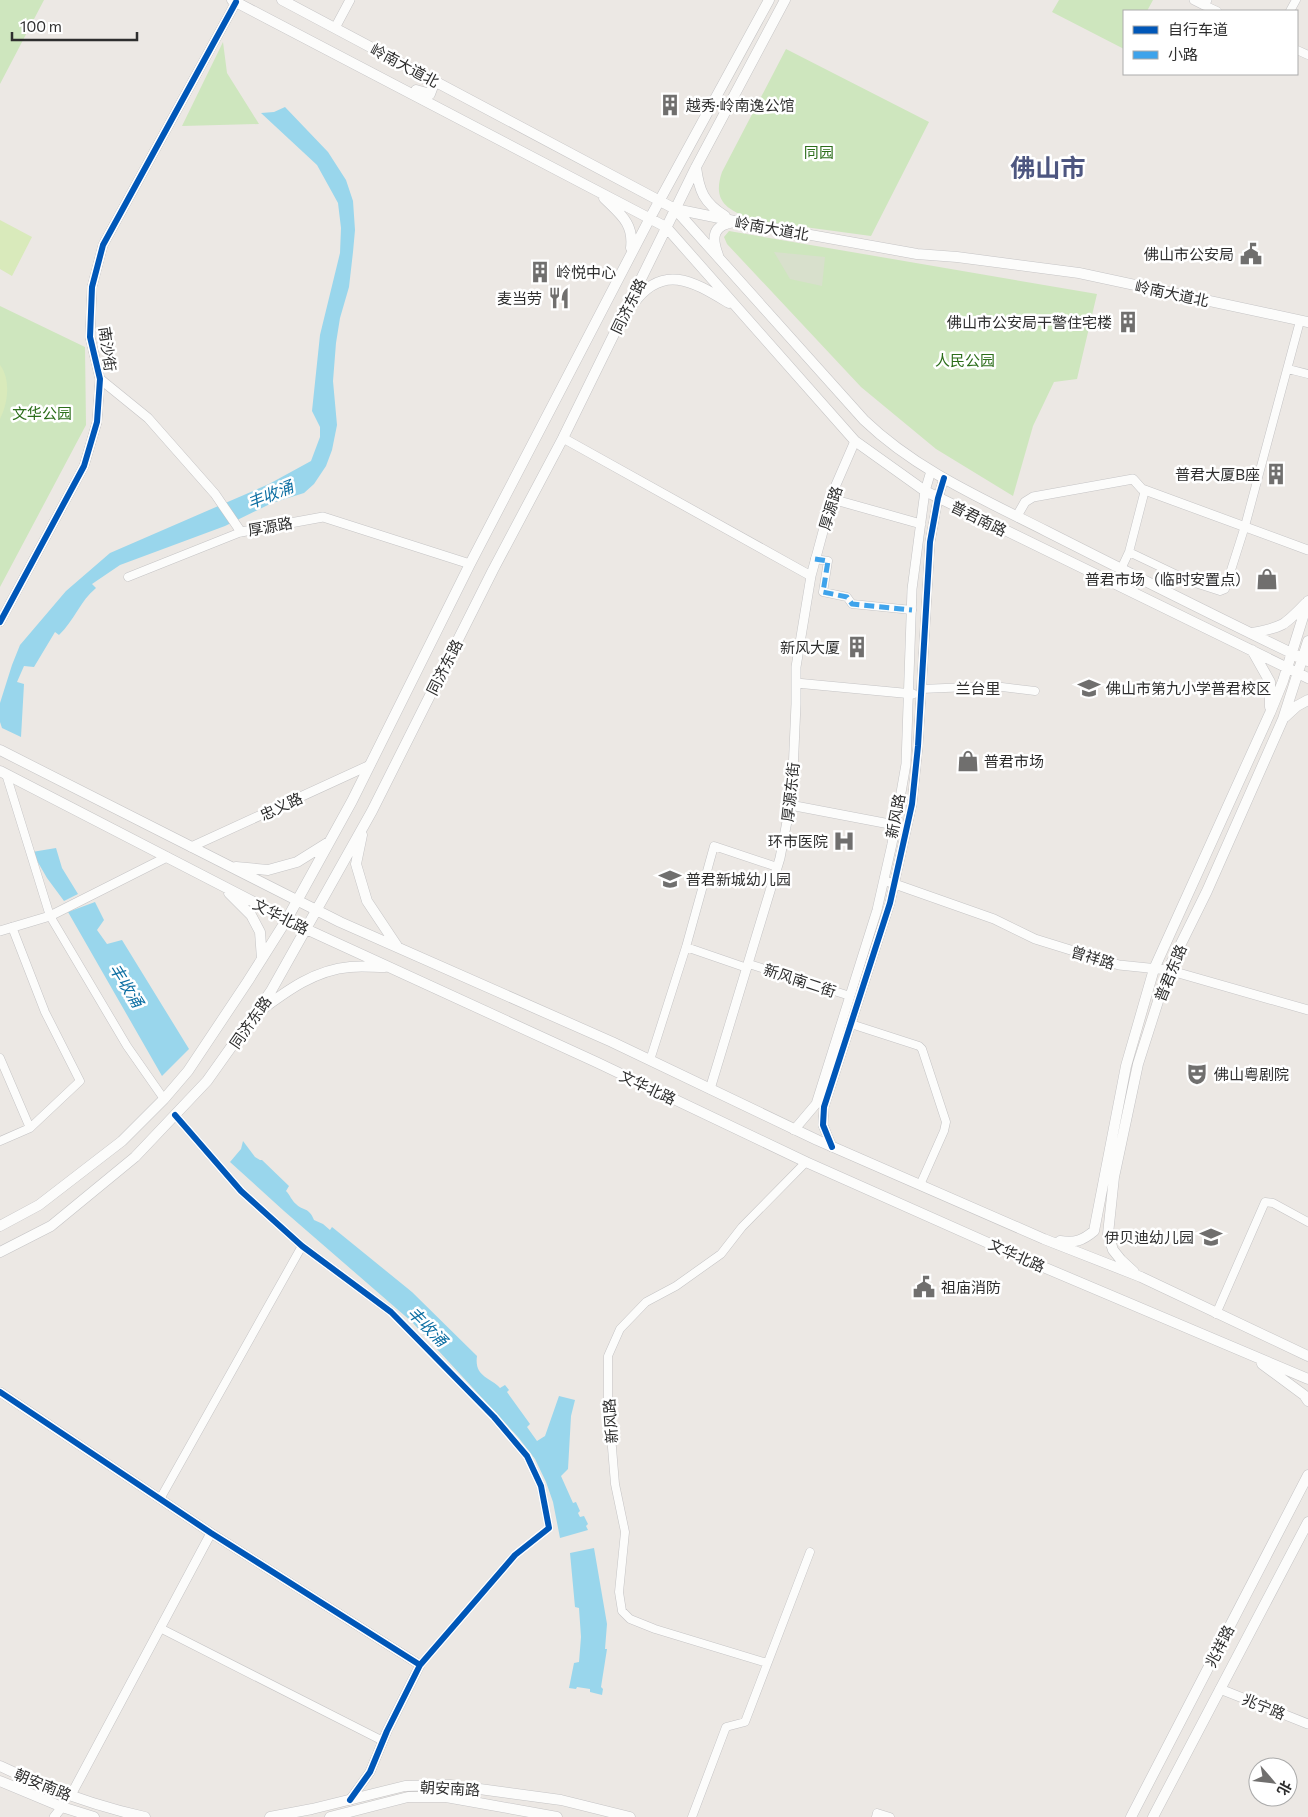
<svg xmlns="http://www.w3.org/2000/svg" width="1308" height="1817" font-family="Commissioner,'Noto Sans SC',sans-serif">
<style>
.green{fill:#cee6be}
.cemetery{fill:#d8e0cc}
.pitch{fill:#d9eabb}
.water{fill:#99d6ec}
.lines{fill:none;stroke-linecap:round;stroke-linejoin:round}
.minor-casing{stroke:#c5c4c5;stroke-width:9}
.tertiary-casing{stroke:#c5c4c5;stroke-width:10}
.secondary-casing{stroke:#c5c4c5;stroke-width:11}
.minor{stroke:#fcfcfb;stroke-width:8}
.tertiary{stroke:#fcfcfb;stroke-width:9}
.secondary{stroke:#fcfcfb;stroke-width:10}
.quiet{stroke:#3ea3eb;stroke-width:5;stroke-dasharray:10 5;stroke-linecap:butt}
.cycleway-casing{stroke:#fff;stroke-width:9}
.cycleway{stroke:#0057b8;stroke-width:6}
.labels{text-anchor:middle;dominant-baseline:central;stroke-width:5;stroke-linejoin:round;paint-order:stroke}
.street-label{font-size:15px;fill:#2e2e2e;stroke:#fff}
.poi-label{font-size:15px;fill:#2e2e2e;stroke:#fff;text-anchor:end}
.park-label{font-size:15px;fill:#2c6e1b;stroke:#fff}
.water-label{font-size:16px;font-style:italic;fill:#0d6fa3;stroke:#fff}
.town-label{font-size:25px;font-weight:bold;fill:#4d5680;stroke:#fff}
</style>
<rect width="100%" height="100%" fill="#ece8e4"/>
<path class="green" d="M 0,0 L 44,0 L 0,84 Z
M 1059,0 L 1153,0 L 1147,11 L 1124,11 L 1124,49 L 1052,12 Z
M 223,42 L 227,73 L 259,124 L 182,126 Z
M 786,49 L 929,122 L 871,236 L 752,220 C 727,209 712,202 722,172 Z
M 729,231 L 1097,294 L 1077,379 L 1054,382 L 1033,426 L 1013,496 L 936,449 L 861,387 L 727,244 L 724,237 Z
M 0,306 L 85,347 L 86,425 L 0,587 Z"/>
<path class="cemetery" d="M 774,252 L 825,257 L 822,286 L 790,279 Z"/>
<path class="pitch" d="M 0,220 L 32,237 L 12,276 L 0,269 Z
M 0,365 C 11,379 8,404 0,419 Z"/>
<path class="water" d="M 285,107 L 328,152 L 346,180 L 353,201 L 355,230 L 353,252 L 349,287 L 340,318 L 336,343 L 333,381 L 337,425 L 332,450 L 326,466 L 314,484 L 304,493 L 272,503 L 225,526 L 120,565 L 92,584 L 96,588 C 80,601 74,621 59,635 L 55,632 L 34,667 L 24,666 L 17,682 L 24,684 L 21,737 L 2,728 L 0,722 L 0,703 L 12,665 L 20,645 L 66,591 L 110,553 L 269,484 L 311,461 L 320,437 L 320,427 L 312,411 L 320,335 L 340,253 L 341,228 L 338,203 L 317,165 L 261,113 L 274,112 Z
M 56,848 L 62,868 L 78,894 L 64,901 L 47,878 L 32,852 Z
M 95,902 L 104,920 L 97,930 L 107,944 L 122,940 L 189,1049 L 162,1076 L 68,912 Z
M 243,1141 L 255,1157 L 260,1160 L 262,1160 L 289,1186 L 286,1191 C 290,1195 292,1201 296,1204 C 303,1211 309,1207 314,1220 L 323,1224 L 330,1230 L 332,1227 L 412,1292 L 477,1356 C 474,1377 490,1377 500,1388 L 505,1385 L 509,1390 L 507,1392 L 530,1424 L 527,1427 L 537,1441 L 545,1436 L 559,1396 L 575,1400 L 571,1416 L 568,1469 L 561,1476 L 573,1503 L 576,1502 L 580,1511 L 578,1513 L 580,1517 L 584,1516 L 588,1524 L 586,1526 L 588,1530 L 560,1538 L 553,1502 L 546,1482 L 535,1459 L 518,1437 L 412,1322 L 284,1211 L 230,1162 L 241,1149 Z
M 594,1548 L 607,1624 L 605,1649 L 607,1649 L 601,1687 L 603,1689 L 602,1695 L 590,1692 L 590,1689 L 577,1687 L 576,1689 L 569,1688 L 574,1663 L 579,1662 L 581,1637 L 579,1608 L 575,1607 L 570,1553 Z"/>
<g class="lines">
<g class="minor-casing">
<path id="minor" d="M 1204,5 L 1217,11
M 1290,11 L 1296,0
M 1297,50 L 1308,55
M 1288,369 L 1308,374
M 1129,552 L 1192,582 L 1220,591 L 1225,589 L 1245,526 L 1300,321
M 815,559 L 828,561 L 823,592 L 847,597 L 852,604 L 912,610
M 1121,569 L 1129,552 L 1145,490
M 128,577 L 241,532
M 921,689 L 994,686 L 1035,691
M 6,774 L 50,916 L 127,1046 L 164,1099
M 686,947 L 747,968
M 749,964 L 850,996
M 851,1024 L 919,1046 L 922,1049 L 946,1122 L 944,1131 L 920,1185
M 0,1058 L 30,1128
M 650,1060 L 686,947 L 714,846 L 777,867
M 175,1115 L 241,1191 L 302,1246 L 391,1312 L 494,1417 L 527,1456 L 541,1486 L 549,1528 L 515,1555 L 420,1665
M 0,1141 L 30,1128 L 80,1081 L 45,1012 L 12,927
M 1216,1314 L 1265,1202 L 1273,1203 L 1308,1222
M 160,1499 L 302,1246
M 160,1628 L 383,1741
M 767,1663 L 655,1629 L 630,1619 L 622,1611 L 619,1592 L 625,1532 L 615,1484 L 608,1399 L 608,1356 L 620,1329 L 646,1302 L 676,1286 L 721,1254 L 742,1227 L 806,1162
M 692,1817 L 726,1727 L 745,1722 L 810,1552
M 876,1817 L 877,1813 L 890,1817"/>
</g>
<g class="tertiary-casing">
<path id="tertiary" d="M 1194,0 L 1204,5 L 1207,0
M 335,28 L 350,0
M 100,379 L 148,418 L 215,494 L 241,532 L 323,517 L 470,564
M 563,438 L 811,576
M 832,499 L 921,524
M 1017,516 L 1025,502 L 1033,497 L 1133,479 L 1142,489 L 1308,550
M 0,622 L 84,466 L 97,422 L 100,379 L 90,337 L 92,287 L 103,245 L 236,2
M 796,683 L 913,694
M 790,805 L 900,826
M 191,847 L 370,765
M 889,882 L 994,919 L 1035,939 L 1119,965 L 1168,970 L 1308,1010
M 0,931 L 50,916 L 167,857
M 710,1089 L 780,858 L 792,795 L 796,704 L 796,667 L 811,576 L 835,487 L 855,441
M 794,1130 L 816,1104 L 877,910 L 892,844 L 906,764 L 912,589 L 925,491 L 931,471
M 832,1147 L 823,1125 L 824,1107 L 890,903 L 912,804 L 918,746 L 930,542 L 938,498 L 944,478
M 0,1392 L 211,1533 L 420,1665 L 387,1731 L 370,1772 L 350,1800
M 1220,1689 L 1308,1724
M 71,1795 L 211,1533
M 54,1817 L 62,1807"/>
</g>
<g class="secondary-casing">
<path id="secondary" d="M 232,0 L 666,227 L 855,441 L 925,491 L 1308,678
M 282,0 L 675,209 L 744,223 L 917,254 L 957,257 L 1079,273 L 1308,322
M 416,90 L 430,94 L 433,86 L 426,77
M 696,167 C 699,191 704,203 725,216
M 604,198 C 620,214 634,223 631,248
M 675,209 L 864,420 C 916,470 983,499 1046,531 C 1133,575 1220,619 1308,661
M 718,255 C 711,237 713,225 734,222
M 633,304 C 663,262 694,282 729,303
M 1252,633 C 1283,627 1284,626 1306,603
M 1252,650 L 1270,682 L 1270,707
M 1285,717 L 1297,706 L 1308,700
M 0,750 L 340,922 L 612,1042 L 817,1140 L 1044,1239 L 1141,1277 L 1308,1356
M 0,771 L 306,929 L 596,1062 L 806,1162 L 1022,1258 L 1308,1379
M 362,835 L 356,864 L 367,901 L 397,946
M 236,867 L 268,870 L 297,862 L 329,842
M 229,893 L 251,915 L 260,932 L 262,959
M 261,1010 C 288,990 315,970 350,967 C 361,966 373,967 385,967
M 0,1226 L 39,1205 L 122,1141 L 164,1099 L 188,1071 L 248,981 L 287,919 L 352,801 L 470,564 L 650,218 L 769,0
M 1060,1241 C 1075,1243 1082,1241 1094,1231 L 1126,1066 L 1154,969 L 1270,713 L 1283,681 L 1308,601
M 0,1252 L 51,1226 L 135,1157 L 207,1081 L 271,991 L 372,811 L 493,570 L 563,438 L 696,167 L 785,0
M 1134,1272 L 1121,1260 L 1113,1250 L 1108,1234 L 1114,1177 L 1138,1064 L 1168,970 L 1207,891 L 1283,719 L 1308,641
M 1262,1364 L 1304,1395 L 1308,1401
M 0,1766 C 46,1788 95,1806 145,1817
M 0,1781 L 62,1807 L 94,1817
M 270,1817 L 312,1809 L 405,1786 L 450,1785 L 561,1800 L 630,1817
M 330,1817 L 408,1797 L 446,1797 L 557,1817
M 1131,1817 L 1308,1475
M 1153,1817 L 1308,1522"/>
</g>
<use href="#minor" class="minor"/>
<use href="#tertiary" class="tertiary"/>
<use href="#secondary" class="secondary"/>
<path class="quiet" d="M 815,559 L 828,561 L 823,592 L 847,597 L 852,604 L 912,610"/>
<g class="cycleway-casing">
<path id="cycleway" d="M 0,622 L 84,466 L 97,422 L 100,379 L 90,337 L 92,287 L 103,245 L 236,2
M 175,1115 L 241,1191 L 302,1246 L 391,1312 L 494,1417 L 527,1456 L 541,1486 L 549,1528 L 515,1555 L 420,1665 L 387,1731 L 370,1772 L 350,1800
M 832,1147 L 823,1125 L 824,1107 L 890,903 L 912,804 L 918,746 L 930,542 L 938,498 L 944,478
M 0,1392 L 211,1533 L 420,1665"/>
</g>
<use href="#cycleway" class="cycleway"/>
</g>
<defs>
<g id="building-bare" transform="scale(1.725)"><path d="M-4-6H4V6H1V3H-1V6H-4ZM-2.5-4.3h1.7v1.8h-1.7ZM.8-4.3h1.7v1.8H.8ZM-2.5-1h1.7V.8h-1.7ZM.8-1h1.7V.8H.8Z" fill="#706f6e" stroke="#fff" stroke-width="2.5" paint-order="stroke"/></g>
<g id="civic-bare" transform="scale(1.725)"><path d="M-.6-6.5H3V-4.5H.6V-3L4-1V1h2V6H-6V1h2V-1L-.6-3ZM-1.2 2.5V6h2.4V2.5Z" fill="#706f6e" stroke="#fff" stroke-width="2.5" paint-order="stroke"/></g>
<g id="restaurant-bare" transform="scale(1.725)"><path d="M-5-6h1v4h1v-4h1v4h1v-4h1v5L-1.5 .5V6h-2V.5L-5-1ZM5-6V6H3V1.5H1.5Q1.5-4 5-6Z" fill="#706f6e" stroke="#fff" stroke-width="2.5" paint-order="stroke"/></g>
<g id="shop-bare" transform="scale(1.725)"><path d="M-5-2.5h2.3a2.7 3.5 0 0 1 5.4 0H5L5.5 6h-11ZM-1.5-2.5h3a1.5 2.3 0 0 0-3 0Z" fill="#706f6e" stroke="#fff" stroke-width="2.5" paint-order="stroke"/></g>
<g id="school-bare" transform="scale(1.725)"><path d="M0-5L7-2L0 1L-7-2ZM-4 1L0 2.5L4 1V4Q0 6-4 4Z" fill="#706f6e" stroke="#fff" stroke-width="2.5" paint-order="stroke"/></g>
<g id="hospital-bare" transform="scale(1.725)"><path d="M-5-5h3v3.5h4V-5h3V5h-3V1.5h-4V5h-3Z" fill="#706f6e" stroke="#fff" stroke-width="2.5" paint-order="stroke"/></g>
<g id="theatre-bare" transform="scale(1.725)"><path d="M-5-5.5Q0-4 5-5.5V0Q5 5 0 6Q-5 5-5 0ZM-3.3-2.5H-1v1.5H-3.3ZM1-2.5H3.3v1.5H1ZM-2.8 1Q0 5.5 2.8 1Z" fill="#706f6e" stroke="#fff" stroke-width="2.5" paint-order="stroke"/></g>
</defs>
<g fill-rule="evenodd">
<use href="#building-bare" x="670" y="105"/>
<use href="#civic-bare" x="1251" y="254"/>
<use href="#building-bare" x="540" y="272"/>
<use href="#restaurant-bare" x="559" y="298"/>
<use href="#building-bare" x="1128" y="322"/>
<use href="#building-bare" x="1276" y="474"/>
<use href="#shop-bare" x="1267" y="579"/>
<use href="#building-bare" x="857" y="647"/>
<use href="#school-bare" x="1089" y="688"/>
<use href="#shop-bare" x="968" y="761"/>
<use href="#hospital-bare" x="844" y="841"/>
<use href="#school-bare" x="670" y="879"/>
<use href="#theatre-bare" x="1197" y="1074"/>
<use href="#school-bare" x="1211" y="1237"/>
<use href="#civic-bare" x="924" y="1287"/>
</g>
<g class="labels">
<g class="street-label">
<text transform="translate(405 65) rotate(28)">岭南大道北</text>
<text transform="translate(772 228) rotate(10)">岭南大道北</text>
<text transform="translate(1172 293) rotate(12)">岭南大道北</text>
<text transform="translate(628 306) rotate(-64)">同济东路</text>
<text transform="translate(108 349) rotate(82)">南沙街</text>
<text transform="translate(830 508) rotate(-73)">厚源路</text>
<text transform="translate(979 518) rotate(26)">普君南路</text>
<text transform="translate(270 526) rotate(-10)">厚源路</text>
<text transform="translate(444 667) rotate(-63)">同济东路</text>
<text x="978" y="688">兰台里</text>
<text transform="translate(790 792) rotate(-84)">厚源东街</text>
<text transform="translate(281 806) rotate(-25)">忠义路</text>
<text transform="translate(895 816) rotate(-79)">新风路</text>
<text transform="translate(281 916) rotate(27)">文华北路</text>
<text transform="translate(1093 957) rotate(17)">曾祥路</text>
<text transform="translate(1170 973) rotate(-68)">普君东路</text>
<text transform="translate(800 980) rotate(18)">新风南二街</text>
<text transform="translate(250 1022) rotate(-55)">同济东路</text>
<text transform="translate(648 1087) rotate(25)">文华北路</text>
<text transform="translate(1017 1255) rotate(24)">文华北路</text>
<text transform="translate(610 1421) rotate(-94)">新风路</text>
<text transform="translate(1219 1646) rotate(-63)">兆祥路</text>
<text transform="translate(1264 1706) rotate(22)">兆宁路</text>
<text transform="translate(43 1784) rotate(22)">朝安南路</text>
<text transform="translate(450 1788) rotate(3)">朝安南路</text>
</g>
<g class="poi-label">
<text x="686" y="105" text-anchor="start">越秀·岭南逸公馆</text>
<text x="1234" y="254">佛山市公安局</text>
<text x="556" y="272" text-anchor="start">岭悦中心</text>
<text x="542" y="298">麦当劳</text>
<text x="1112" y="322">佛山市公安局干警住宅楼</text>
<text x="1260" y="474">普君大厦B座</text>
<text x="1250" y="579">普君市场（临时安置点）</text>
<text x="840" y="647">新风大厦</text>
<text x="1106" y="688" text-anchor="start">佛山市第九小学普君校区</text>
<text x="984" y="761" text-anchor="start">普君市场</text>
<text x="828" y="841">环市医院</text>
<text x="686" y="879" text-anchor="start">普君新城幼儿园</text>
<text x="1214" y="1074" text-anchor="start">佛山粤剧院</text>
<text x="1194" y="1237">伊贝迪幼儿园</text>
<text x="941" y="1287" text-anchor="start">祖庙消防</text>
</g>
<g class="park-label">
<text x="819" y="152">同园</text>
<text x="965" y="360">人民公园</text>
<text x="42" y="413">文华公园</text>
</g>
<g class="water-label">
<text transform="translate(270 494) rotate(-22)">丰收涌</text>
<text transform="translate(127 985) rotate(58)">丰收涌</text>
<text transform="translate(428 1326) rotate(45)">丰收涌</text>
</g>
<g class="town-label">
<text x="1048" y="167">佛山市</text>
</g>
</g>
<rect x="1123" y="10" width="175" height="65" fill="#ffffff" stroke="#ababab"/>
<rect x="1133" y="26" width="25" height="8" fill="#0057b8" stroke="#ababab"/>
<text x="1168" y="35" font-size="15" fill="#2e2e2e">自行车道</text>
<rect x="1133" y="51" width="25" height="8" fill="#3ea3eb" stroke="#ababab"/>
<text x="1168" y="60" font-size="15" fill="#2e2e2e">小路</text>
<g transform="translate(1273 1782) rotate(118)"><circle r="24" fill="#ffffff" stroke="#ababab"/>
<path d="M0-4L9 19L0 12L-9 19Z" fill="#706f6e"/>
<text y="-8" font-size="14" font-weight="bold" text-anchor="middle" fill="#2e2e2e">北</text>
</g>
<path d="M12 32v8h125v-8" fill="none" stroke="#2e2e2e" stroke-width="2.5"/>
<text x="20" y="32" font-size="15" fill="#2e2e2e" stroke="#ffffff" stroke-width="4" paint-order="stroke">100 m</text>
</svg>
